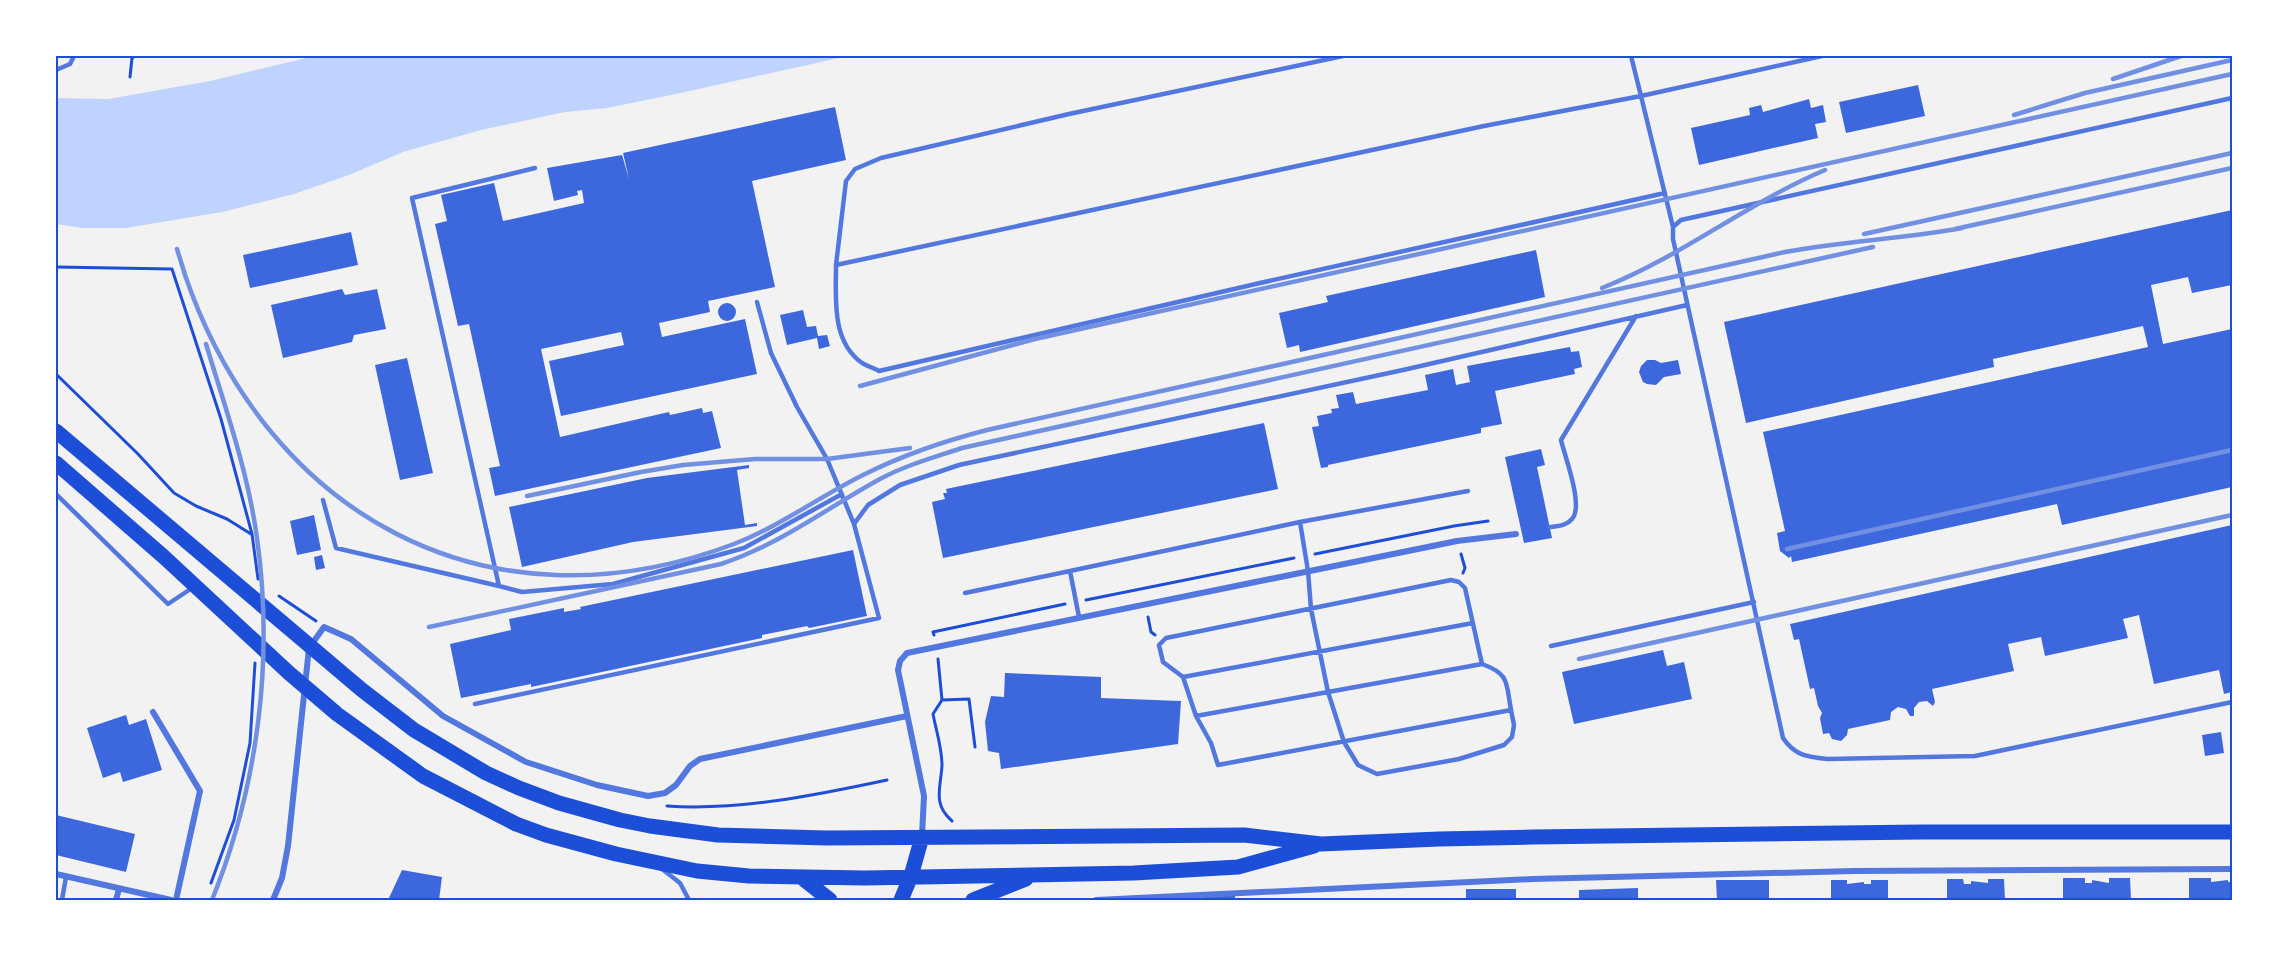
<svg xmlns="http://www.w3.org/2000/svg" width="2288" height="956" font-family="'Nunito Sans',sans-serif">
<style>
.water{fill:#bfd3fe}
.building{fill:#3d67dc}
.lines{fill:none;stroke-linecap:round;stroke-linejoin:round}
.path{stroke:#1d4ed8;stroke-width:3}
.service{stroke:#5277de;stroke-width:4.5}
.minor{stroke:#5277de;stroke-width:6}
.primary{stroke:#1d4ed8;stroke-width:15}
.rail{stroke:#7290e2;stroke-width:4.5}
.neatline{fill:none;stroke:#1d4ed8;stroke-width:2}
</style>
<rect width="100%" height="100%" fill="#f2f2f2"/>
<path class="water" d="M 315,56 L 848,56 L 676,94 L 607,108 L 565,112 L 481,130 L 403,152 L 349,175 L 294,194 L 222,212 L 126,228 L 82,228 L 56,224 L 56,98 L 108,99 L 210,81 Z"/>
<path class="building" d="M 1918,85 L 1925,116 L 1846,133 L 1839,102 Z
M 1809,99 L 1811,108 L 1823,105 L 1826,122 L 1815,124 L 1818,138 L 1699,165 L 1691,128 L 1750,115 L 1749,108 L 1761,105 L 1763,112 Z
M 835,107 L 846,160 L 752,181 L 775,287 L 708,301 L 710,312 L 659,323 L 662,337 L 745,319 L 757,374 L 561,416 L 549,361 L 624,345 L 621,332 L 541,349 L 560,437 L 669,412 L 670,415 L 702,408 L 703,413 L 712,411 L 721,448 L 495,496 L 489,468 L 500,466 L 469,324 L 458,326 L 435,224 L 447,221 L 441,195 L 494,183 L 503,221 L 584,203 L 582,190 L 577,191 L 578,195 L 554,201 L 547,168 L 622,155 L 629,179 L 623,153 Z
M 2232,210 L 2232,285 L 2192,293 L 2188,277 L 2151,285 L 2163,344 L 2232,329 L 2232,487 L 2062,525 L 2057,504 L 1792,562 L 1791,556 L 1789,558 L 1780,551 L 1777,533 L 1785,531 L 1763,432 L 2148,347 L 2143,326 L 1993,359 L 1994,367 L 1746,423 L 1724,322 Z
M 351,232 L 358,265 L 250,288 L 243,255 Z
M 1536,250 L 1545,297 L 1300,352 L 1299,345 L 1287,348 L 1279,313 L 1328,302 L 1326,296 Z
M 342,289 L 345,295 L 377,289 L 386,329 L 354,335 L 352,342 L 283,358 L 271,305 Z
M718 312a9 9 0 1 1 18 0a9 9 0 1 1-18 0Z
M 803,310 L 807,327 L 816,326 L 818,336 L 827,335 L 830,346 L 819,349 L 817,338 L 787,345 L 780,315 Z
M 1570,347 L 1571,352 L 1579,351 L 1582,367 L 1574,369 L 1575,374 L 1495,391 L 1502,424 L 1481,428 L 1481,433 L 1328,465 L 1328,467 L 1321,468 L 1312,427 L 1319,426 L 1317,416 L 1332,413 L 1331,409 L 1339,408 L 1336,395 L 1353,392 L 1356,404 L 1428,390 L 1425,375 L 1453,369 L 1456,385 L 1470,382 L 1467,366 Z
M 407,358 L 433,473 L 400,480 L 375,365 Z
M 1647,360 L 1655,360 L 1661,363 L 1678,360 L 1681,374 L 1664,377 L 1656,385 L 1647,384 L 1643,382 L 1639,372 L 1641,366 Z
M 1264,423 L 1278,489 L 943,558 L 932,502 L 945,499 L 943,493 L 947,493 L 946,489 Z
M 1541,449 L 1545,465 L 1537,467 L 1552,538 L 1524,543 L 1505,457 Z
M 749,465 L 749,468 L 737,470 L 745,525 L 757,523 L 757,526 L 633,542 L 522,567 L 509,507 L 647,478 Z
M 314,515 L 321,550 L 297,555 L 290,521 Z
M 2232,525 L 2232,692 L 2224,694 L 2219,670 L 2154,684 L 2139,615 L 2123,619 L 2128,638 L 2045,656 L 2041,637 L 2008,644 L 2014,671 L 1932,689 L 1935,702 L 1933,706 L 1927,701 L 1919,702 L 1914,708 L 1914,716 L 1910,716 L 1906,709 L 1898,707 L 1891,712 L 1890,720 L 1848,729 L 1847,735 L 1841,741 L 1832,739 L 1829,733 L 1823,734 L 1820,718 L 1822,713 L 1818,706 L 1814,688 L 1810,689 L 1799,639 L 1794,640 L 1790,624 Z
M 853,550 L 867,616 L 809,628 L 807,626 L 762,635 L 762,638 L 531,687 L 531,684 L 461,698 L 450,644 L 511,630 L 509,619 L 564,608 L 564,612 L 581,609 L 580,607 Z
M 322,555 L 325,568 L 316,570 L 314,557 Z
M 1663,650 L 1667,666 L 1684,662 L 1692,699 L 1574,724 L 1562,672 Z
M 1005,673 L 1101,677 L 1101,698 L 1181,701 L 1178,744 L 1001,769 L 999,753 L 988,751 L 985,722 L 991,696 L 1004,697 Z
M 126,715 L 129,725 L 146,719 L 162,770 L 123,782 L 120,772 L 103,778 L 87,728 Z
M 2221,732 L 2224,753 L 2205,756 L 2202,735 Z
M 56,815 L 135,834 L 126,872 L 56,855 Z
M 402,870 L 442,877 L 439,900 L 388,900 Z
M 2063,878 L 2085,878 L 2085,883 L 2092,883 L 2092,880 L 2109,883 L 2109,878 L 2130,878 L 2131,900 L 2063,900 Z
M 2189,878 L 2211,878 L 2211,882 L 2228,880 L 2228,882 L 2232,882 L 2232,900 L 2189,900 Z
M 1947,879 L 1963,879 L 1964,884 L 1971,884 L 1971,881 L 1988,883 L 1988,879 L 2004,879 L 2005,900 L 1947,900 Z
M 1716,880 L 1769,880 L 1769,900 L 1717,900 Z
M 1831,880 L 1847,880 L 1847,884 L 1864,882 L 1864,884 L 1871,884 L 1871,880 L 1888,880 L 1888,900 L 1831,900 Z
M 1638,888 L 1638,900 L 1579,900 L 1579,890 Z
M 1466,889 L 1516,889 L 1516,900 L 1466,900 Z
M 1235,895 L 1235,900 L 1203,900 L 1203,897 Z"/>
<g class="lines">
<path class="path" d="M 130,77 L 132,58 L 135,56
M 56,267 L 172,269 L 221,419 L 252,534 L 258,579
M 56,374 L 138,454 L 174,493 L 196,506 L 227,519 L 251,534
M 1315,554 L 1454,526 L 1488,521
M 1461,554 L 1465,568 L 1463,573
M 279,596 L 316,621
M 1086,600 L 1294,558
M 1148,617 L 1151,632 L 1155,635
M 934,635 L 933,632 L 1065,604
M 938,659 L 942,700 L 933,714 C 936,730 942,748 942,765 C 941,787 932,804 952,821
M 942,700 L 969,699 L 975,747
M 667,806 C 738,811 817,795 887,780
M 211,883 L 234,820 L 250,743 L 255,663"/>
<path class="service" d="M 1631,56 L 1641,96 L 1484,126 L 836,265 C 836,298 831,341 862,363 C 867,366 874,368 879,371 L 1260,283 L 1665,193
M 56,70 L 70,64 L 74,56
M 2232,98 L 1681,220 L 1673,227 L 1673,239 L 1783,738 C 1795,756 1808,757 1828,759 L 1975,756 L 2232,702
M 535,168 L 412,198 L 499,586 L 522,592 L 613,584 L 744,548 L 842,494
M 1673,227 L 1641,96 L 1822,56
M 836,265 L 846,181 L 855,169 L 881,158 L 1069,114 L 1343,56
M 757,302 L 771,353 L 797,407 L 827,459 L 854,524
M 56,494 L 168,604 L 192,588
M 323,500 L 336,548 L 499,586
M 1300,522 L 1308,571 L 1311,609 L 1328,692 L 1482,664
M 1550,527 C 1558,526 1566,526 1572,519 C 1584,506 1565,457 1561,440 L 1636,316
M 1070,571 L 1300,522 L 1468,491
M 965,593 L 1070,571 L 1079,617
M 1551,646 L 1754,602
M 1183,677 L 1473,623
M 475,704 L 879,618 L 854,524 L 868,505 L 900,485 L 959,465 L 1403,370 L 1687,305
M 1196,716 L 1211,743 L 1218,765 L 1511,710 C 1506,683 1510,674 1482,664 L 1465,588 L 1459,582 L 1451,580 L 1166,638 L 1159,645 L 1163,662 L 1183,677 L 1196,716 L 1328,692 L 1344,742 L 1358,765 L 1377,774 L 1459,759 L 1504,745 L 1512,737 L 1514,725 L 1511,710
M 662,869 L 680,883 L 689,900
M 62,900 L 66,877"/>
<path class="minor" d="M 153,712 L 200,791 L 176,900
M 922,836 L 924,796 L 898,670 L 900,661 L 907,653 L 1457,541 L 1516,534
M 56,874 L 171,900
M 116,900 L 119,889
M 273,900 L 282,878 L 288,846 L 309,648 L 324,627 L 351,639 L 443,716 L 526,762 L 597,785 L 648,796 L 665,793 L 676,785 L 690,766 L 700,759 L 907,716
M 1096,900 L 1533,879 L 1854,871 L 2232,869"/>
<path class="primary" d="M 56,431 L 362,690 L 414,730 L 486,773 L 519,788 L 559,803 L 620,820 L 650,826 L 718,835 L 827,838 L 1244,835 L 1321,844 L 1439,839 L 1532,837 L 1922,832 L 2232,832
M 56,463 L 164,557 L 289,673 L 337,714 L 423,776 L 516,824 L 546,835 L 616,854 L 697,871 L 749,876 L 865,878 L 1134,873 L 1238,867 L 1314,846
M 801,877 L 830,900
M 901,900 L 911,876 L 922,837
M 973,900 L 1026,879"/>
<path class="rail" d="M 2113,79 L 2181,56
M 2014,115 L 2085,93 L 2232,60
M 1955,229 L 2232,168
M 1864,234 L 2232,153
M 177,249 L 186,278
M 184,272 C 266,516 488,637 734,544 C 780,526 819,497 863,475 C 903,455 944,441 987,430 L 1785,252 C 1843,241 1903,239 1962,228
M 1602,288 C 1681,257 1747,203 1825,170
M 206,344 C 225,407 248,472 257,538 C 274,660 258,786 212,900
M 860,386 L 1035,339 L 2232,74
M 527,496 L 641,472 L 683,465 L 755,459 L 827,459 L 910,448
M 1787,549 L 2232,450
M 429,627 L 721,564 C 783,543 825,509 880,479 C 906,465 935,457 962,448 L 1873,247
M 1579,659 L 2232,515"/>
</g>
<rect width="2288" height="956" fill="none" stroke="#ffffff" stroke-width="114"/>
<rect x="57" y="57" width="2174" height="842" class="neatline"/>
</svg>
